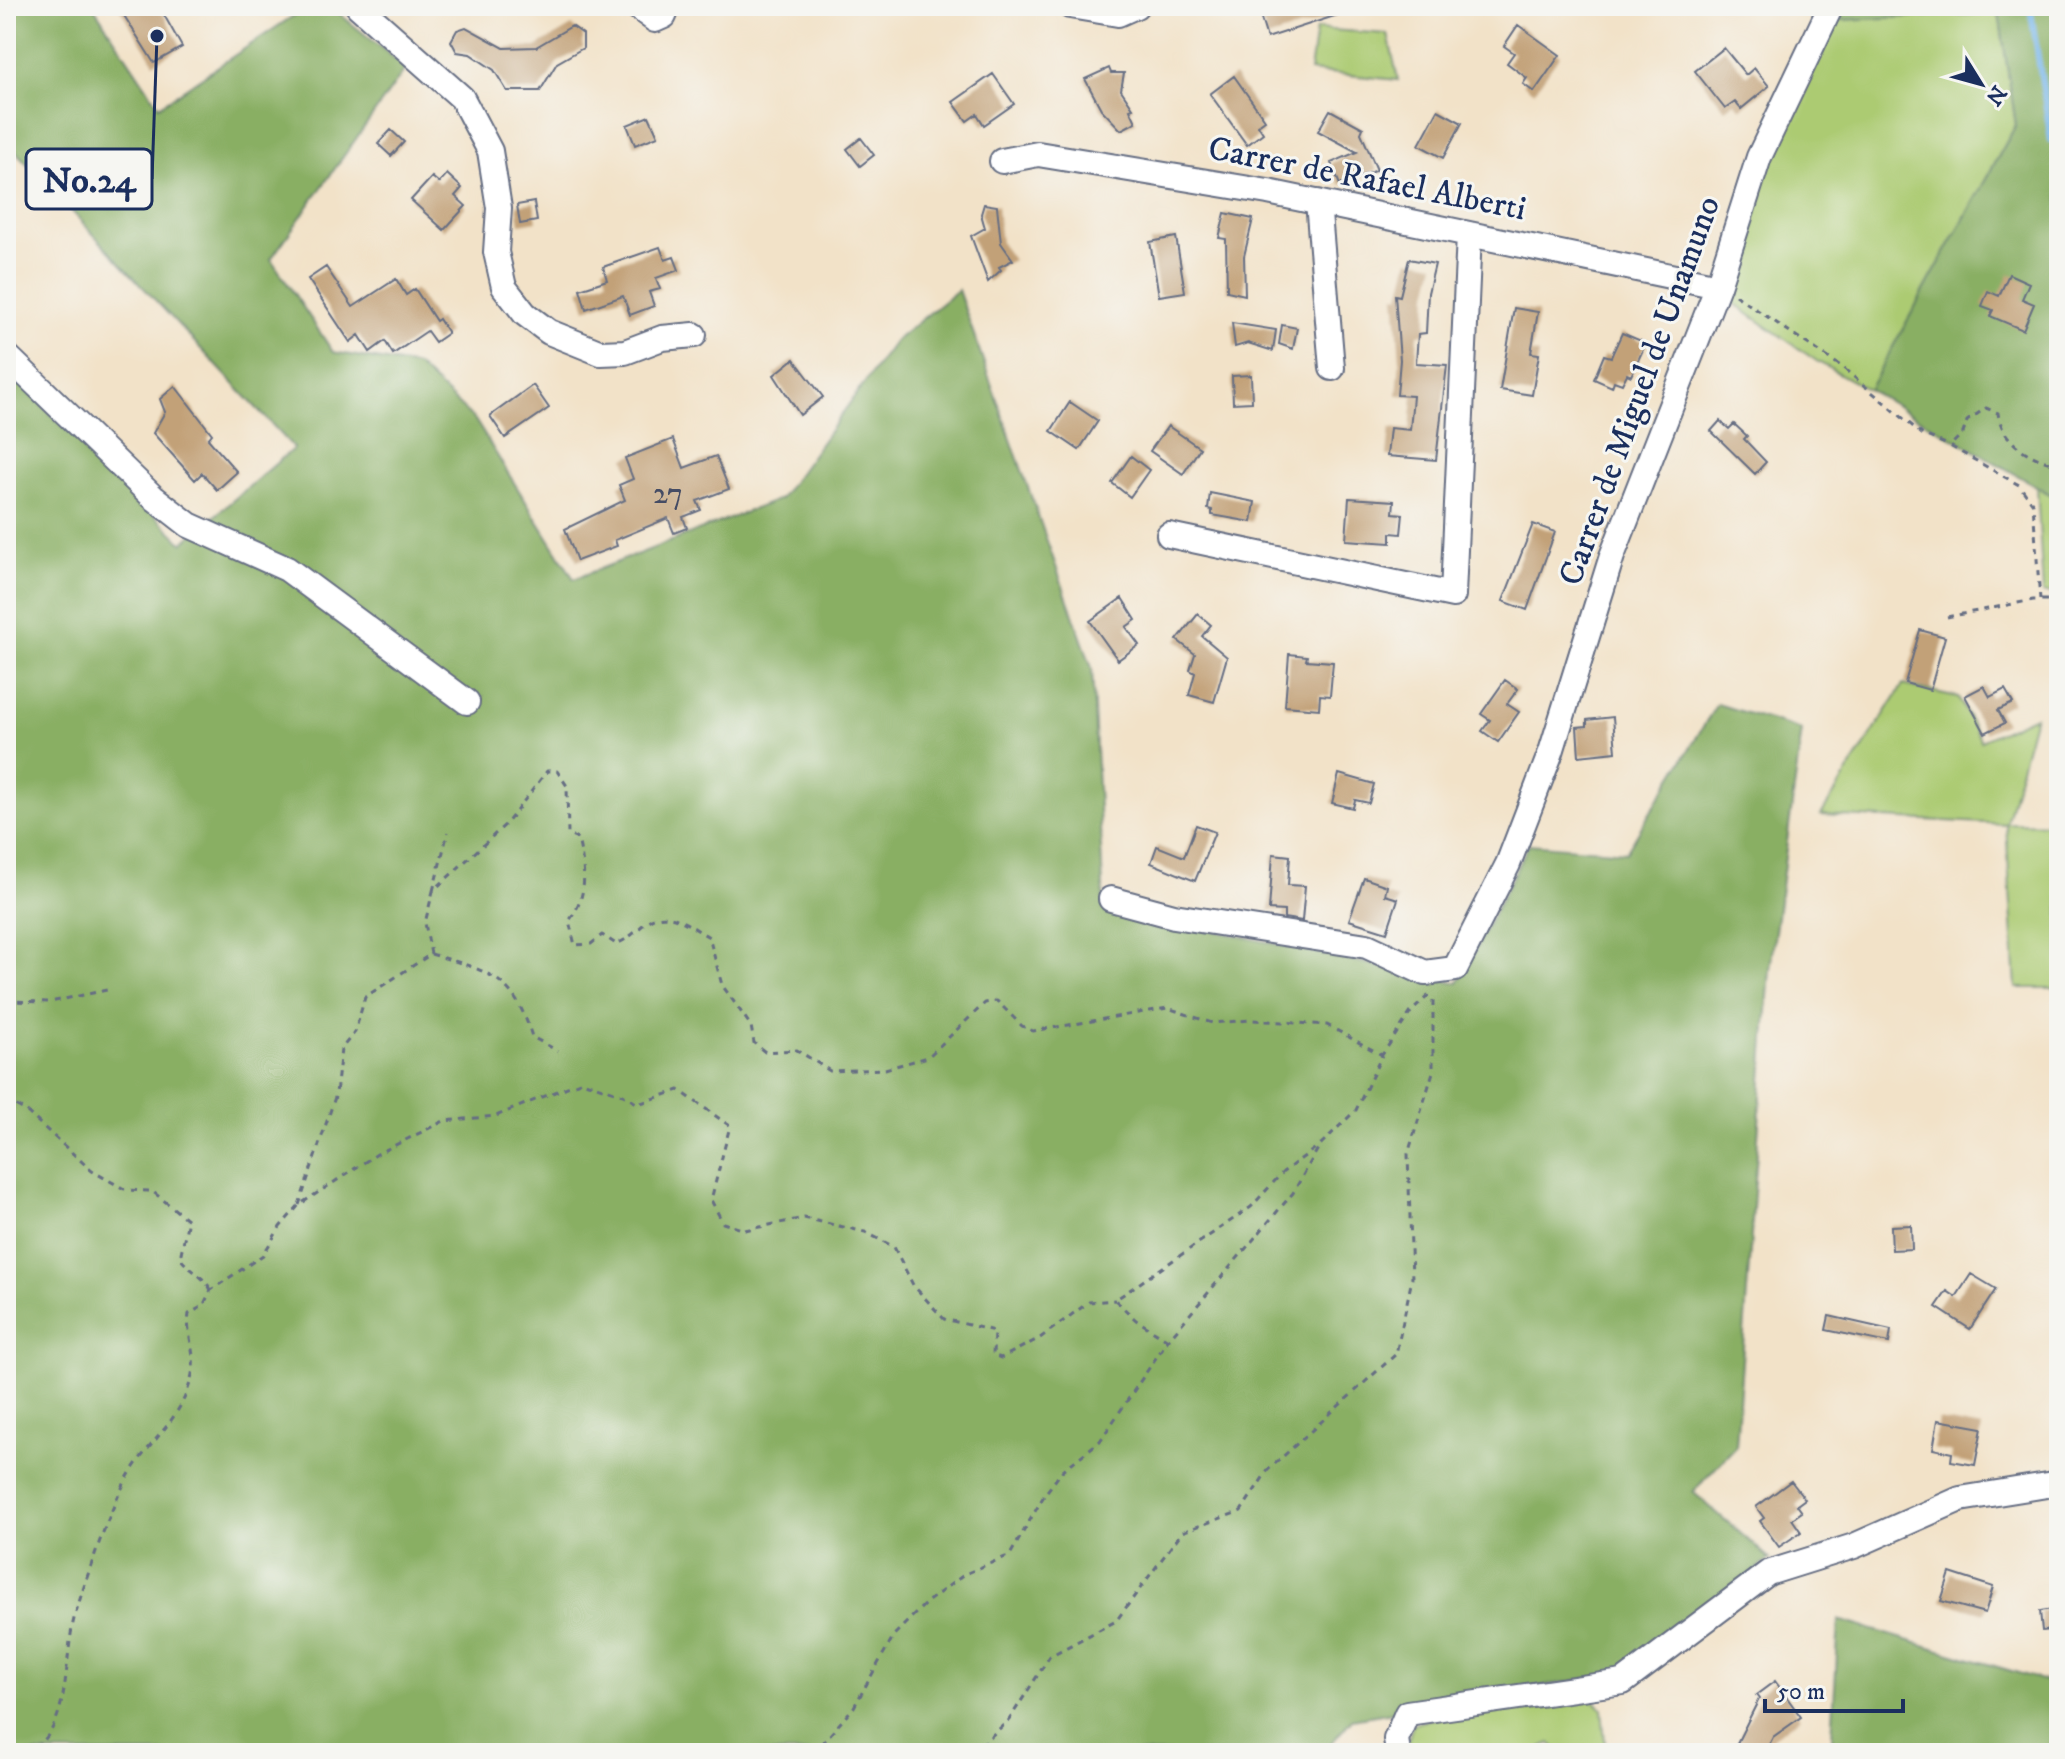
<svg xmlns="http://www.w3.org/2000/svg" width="2065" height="1759" font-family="'IM FELL DW Pica',serif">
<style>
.green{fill:#accb72;stroke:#647d68;stroke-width:2}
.forest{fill:#89af64;stroke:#526f61;stroke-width:2}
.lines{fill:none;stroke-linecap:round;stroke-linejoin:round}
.stream{stroke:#76b5ea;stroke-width:6}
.building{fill:#c2a178}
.minor-casing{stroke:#666e83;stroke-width:28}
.path{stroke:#666e83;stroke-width:3;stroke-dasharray:6 6;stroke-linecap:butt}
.minor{stroke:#fff;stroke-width:24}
.labels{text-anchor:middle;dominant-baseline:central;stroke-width:6;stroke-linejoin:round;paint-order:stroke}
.number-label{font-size:30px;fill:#454c64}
.street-label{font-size:34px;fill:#1b2f5e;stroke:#f6f6f2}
.leader{fill:none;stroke:#1b2f5e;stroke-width:3}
.callout-dot{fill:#1b2f5e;stroke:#f6f6f2;stroke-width:3}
.callout{fill:#f6f6f2;stroke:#1b2f5e;stroke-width:3}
.callout-label{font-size:36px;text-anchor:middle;font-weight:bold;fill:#1b2f5e}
</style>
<rect width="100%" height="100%" fill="#f6f6f2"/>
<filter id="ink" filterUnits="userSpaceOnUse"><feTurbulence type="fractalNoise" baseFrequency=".0125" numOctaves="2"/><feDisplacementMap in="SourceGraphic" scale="16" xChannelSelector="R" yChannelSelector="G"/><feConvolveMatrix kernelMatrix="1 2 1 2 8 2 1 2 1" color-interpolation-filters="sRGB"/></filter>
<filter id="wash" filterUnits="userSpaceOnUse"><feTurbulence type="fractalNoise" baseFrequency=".006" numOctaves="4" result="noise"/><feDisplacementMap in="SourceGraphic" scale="32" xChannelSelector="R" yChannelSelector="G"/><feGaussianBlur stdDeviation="1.8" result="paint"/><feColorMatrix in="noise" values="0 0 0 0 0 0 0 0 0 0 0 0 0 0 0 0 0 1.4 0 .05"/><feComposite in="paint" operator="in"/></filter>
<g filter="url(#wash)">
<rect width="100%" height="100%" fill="#f2e2c8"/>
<path class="green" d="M 1999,13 L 2016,125 L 1869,390 L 1818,362 L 1726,298 L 1765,163 L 1839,20 Z
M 1316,29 L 1388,34 L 1398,80 L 1310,71 Z
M 2037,487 L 2059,499 L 2059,593 L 2043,593 Z
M 1903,685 L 1958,697 L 1981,741 L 2035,716 L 2006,823 L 2059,824 L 2059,988 L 2016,988 L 2006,824 L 1821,815 Z
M 1594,1700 L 1602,1709 L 1606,1753 L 1560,1753 L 1550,1743 L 1531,1753 L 1408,1753 L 1406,1747 L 1413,1724 L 1462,1710 Z"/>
<path class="forest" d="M 6,6 L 93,6 L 159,106 L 308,6 L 330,6 L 406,68 L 271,259 L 333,352 L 417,366 L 475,420 L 574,579 L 780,499 L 895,341 L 958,290 L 1092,668 L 1104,907 L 1458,983 L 1529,844 L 1626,852 L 1717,704 L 1802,730 L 1770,969 L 1736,1446 L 1693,1492 L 1770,1559 L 1626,1672 L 1352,1719 L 1323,1753 L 6,1753 L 6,370 L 183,543 L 294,448 L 6,141 Z
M 1846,6 L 2059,6 L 2059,499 L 1869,390 L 2016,125 L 1999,13 L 1839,20 Z
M 1839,1620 L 2059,1685 L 2059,1753 L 1950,1753 L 1950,1747 L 1903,1748 L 1901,1753 L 1831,1753 Z"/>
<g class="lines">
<path class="stream" d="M 2030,6 L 2051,140"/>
</g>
<g id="blocks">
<path class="building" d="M 118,6 L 159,6 L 182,47 L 154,63 Z
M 1257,6 L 1356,6 L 1356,9 L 1267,38 Z
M 1518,25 L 1560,55 L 1534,92 L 1523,84 L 1527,78 L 1507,63 L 1514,53 L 1504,46 Z
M 572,26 L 583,34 L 583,48 L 557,63 L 540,91 L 507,91 L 494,70 L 470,54 L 457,52 L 451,41 L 457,30 L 466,27 L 504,48 L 536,47 Z
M 1724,48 L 1746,75 L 1754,68 L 1769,86 L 1741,109 L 1735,102 L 1725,109 L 1695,71 Z
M 1109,68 L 1111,73 L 1124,73 L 1121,90 L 1133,108 L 1130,109 L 1136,122 L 1121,130 L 1101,109 L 1085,79 Z
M 993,74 L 1014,104 L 984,125 L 977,114 L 967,121 L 953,102 Z
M 1234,76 L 1265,120 L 1258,125 L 1263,133 L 1247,145 L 1210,94 Z
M 1330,110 L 1363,128 L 1361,133 L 1377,170 L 1340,185 L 1331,163 L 1357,152 L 1318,131 Z
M 1438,110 L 1462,123 L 1443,158 L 1419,145 Z
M 649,116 L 658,136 L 635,145 L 627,125 Z
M 391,130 L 404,142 L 391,156 L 378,144 Z
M 861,138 L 874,155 L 860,166 L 847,149 Z
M 447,174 L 462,188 L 455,196 L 466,206 L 444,230 L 411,200 L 432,177 L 439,183 Z
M 534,202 L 537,221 L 520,224 L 517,205 Z
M 984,204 L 997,206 L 1001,243 L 1013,260 L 999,267 L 1001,270 L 988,282 L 971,236 L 985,228 L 981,214 Z
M 1225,213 L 1253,219 L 1244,256 L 1245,295 L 1227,291 L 1226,239 L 1219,238 Z
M 1176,237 L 1185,292 L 1159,296 L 1150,242 Z
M 660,247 L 665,260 L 674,257 L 679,270 L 656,278 L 660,289 L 649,292 L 654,306 L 630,315 L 623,296 L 586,309 L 580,289 L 607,280 L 603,267 Z
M 1409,259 L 1435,264 L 1428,293 L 1426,333 L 1418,334 L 1416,363 L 1447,365 L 1436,460 L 1387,456 L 1390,428 L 1410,430 L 1413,396 L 1397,395 L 1400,360 L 1395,295 L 1400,296 Z
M 326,267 L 353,307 L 396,279 L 406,295 L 415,289 L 436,321 L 439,319 L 448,333 L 435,342 L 427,331 L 393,354 L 385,341 L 370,352 L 359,335 L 350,342 L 308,279 Z
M 2009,274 L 2029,283 L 2022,299 L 2034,304 L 2023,330 L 1990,316 L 1993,310 L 1982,306 L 1988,291 L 1999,296 Z
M 1514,308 L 1538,312 L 1531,353 L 1539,354 L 1532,395 L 1500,390 Z
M 1232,323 L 1276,330 L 1273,351 L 1248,343 L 1235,347 Z
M 1282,325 L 1297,328 L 1293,349 L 1279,344 Z
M 1622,333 L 1646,343 L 1631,376 L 1627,374 L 1622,384 L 1614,381 L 1612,387 L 1594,379 L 1604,355 L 1611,357 Z
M 794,359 L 823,397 L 800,415 L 774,375 Z
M 1251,375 L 1252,402 L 1233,403 L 1232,376 Z
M 533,385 L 549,408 L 505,438 L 490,416 Z
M 175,386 L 212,434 L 208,439 L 237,472 L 217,490 L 202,473 L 195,480 L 153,433 L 165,412 L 160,399 Z
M 1070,402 L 1098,421 L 1079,450 L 1051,431 Z
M 1720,421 L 1729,429 L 1734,424 L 1747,436 L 1744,439 L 1766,462 L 1755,474 L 1711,431 Z
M 1168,426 L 1200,448 L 1183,474 L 1150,451 Z
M 673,439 L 684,468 L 716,456 L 729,489 L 697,501 L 701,510 L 683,517 L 687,528 L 674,533 L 668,518 L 615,540 L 617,546 L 577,561 L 565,529 L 625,500 L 619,485 L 633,479 L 625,458 Z
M 1131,456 L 1149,470 L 1130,497 L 1112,483 Z
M 1210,493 L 1255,502 L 1252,522 L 1212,515 L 1212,510 L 1208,509 Z
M 1349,498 L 1394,501 L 1393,513 L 1403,514 L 1401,534 L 1391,533 L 1391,543 L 1346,540 Z
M 1533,524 L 1555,532 L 1527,610 L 1503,601 Z
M 1122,598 L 1136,620 L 1126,627 L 1139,645 L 1118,660 L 1090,621 Z
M 1198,614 L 1211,625 L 1202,636 L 1227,657 L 1214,702 L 1189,695 L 1195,673 L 1190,670 L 1195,654 L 1177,640 Z
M 1920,630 L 1945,637 L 1930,690 L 1905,683 Z
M 1289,654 L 1307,656 L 1306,660 L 1333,662 L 1330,696 L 1320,695 L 1319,709 L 1285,706 Z
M 1505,680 L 1518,689 L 1507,704 L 1519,712 L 1498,742 L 1482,731 L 1490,720 L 1481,714 Z
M 1984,686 L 1990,697 L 2005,689 L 2013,703 L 1998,710 L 2005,723 L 1985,733 L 1965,696 Z
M 1613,717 L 1616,752 L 1579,756 L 1577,727 L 1587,726 L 1587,720 Z
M 1339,774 L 1374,784 L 1369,803 L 1355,800 L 1353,808 L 1332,803 Z
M 1196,825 L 1215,832 L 1195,881 L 1151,863 L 1157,846 L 1184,857 Z
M 1273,854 L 1290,856 L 1288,885 L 1305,886 L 1302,921 L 1284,918 L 1284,911 L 1269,910 Z
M 1364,878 L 1387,886 L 1385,895 L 1398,899 L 1387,932 L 1349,920 Z
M 1911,1225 L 1912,1249 L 1892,1250 L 1891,1226 Z
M 1971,1274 L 1996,1289 L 1970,1329 L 1936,1307 L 1947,1291 L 1956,1297 Z
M 1829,1316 L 1891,1330 L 1889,1343 L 1826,1330 Z
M 1938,1420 L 1982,1428 L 1975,1465 L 1951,1461 L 1952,1453 L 1933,1449 Z
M 1791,1481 L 1805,1499 L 1797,1505 L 1802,1512 L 1792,1519 L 1801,1532 L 1779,1547 L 1760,1521 L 1764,1518 L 1756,1507 Z
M 1950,1573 L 1993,1587 L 1985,1613 L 1941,1601 Z
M 2059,1608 L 2059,1629 L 2042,1631 L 2040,1611 Z
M 1775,1681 L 1801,1717 L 1773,1737 L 1765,1753 L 1732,1753 L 1759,1699 L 1756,1695 Z"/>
</g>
</g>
<g filter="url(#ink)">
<use href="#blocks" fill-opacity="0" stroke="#666e83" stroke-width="2"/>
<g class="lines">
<g class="minor-casing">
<path id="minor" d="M 358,6 L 462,98 L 490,151 L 499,208 L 496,252 L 504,287 L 525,314 L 549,332 L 601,353 L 625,352 L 662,338 L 694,335
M 636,6 L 655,20 L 664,16 L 668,6
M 1070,6 L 1118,14 L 1136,6
M 1002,161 L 1038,154 L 1268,192 L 1718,286
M 1318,202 L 1332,368
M 6,355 L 153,497 L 189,525 L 287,569 L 467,702
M 1169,535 L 1453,595 L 1469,234
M 1111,899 L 1174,916 L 1367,946 L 1425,973 L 1455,969 L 1508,864 L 1551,752 L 1612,556 L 1718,286 L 1759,157 L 1831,6
M 1398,1753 L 1396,1739 L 1407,1713 L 1623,1682 L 1768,1573 L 1854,1546 L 1960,1499 L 2059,1483"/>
</g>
<path class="path" d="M 1735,295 L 1842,367 L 1922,434 L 1950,446
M 2040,600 L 2033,504 L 2019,485 L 1950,446 L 1963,433 L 1967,421 L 1986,408 L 1998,413 C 2002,443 2031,459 2059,465
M 1947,617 L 2033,600 L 2059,600
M 433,891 L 448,832
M 431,954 L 425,923 L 433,891 L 507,823 L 547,771 L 557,771 L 567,786 L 568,835 L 578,839 C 585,870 589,894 569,921 L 575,945 L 591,944 L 602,935 L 616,944 C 631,938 636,930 648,921 C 668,907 691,927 709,937 L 722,985 L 751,1026 L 754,1043 L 765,1052 L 797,1050 L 830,1071 L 885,1069 L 928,1057 L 985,1003 L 997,1001 L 1022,1026 L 1033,1031 L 1168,1008 L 1212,1023 L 1252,1020 L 1327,1025 L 1382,1055
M 431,954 C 488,971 514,976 532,1037 L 558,1051
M 6,1001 L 50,1002 L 111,989
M 6,1005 L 6,1046
M 6,1100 L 26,1111 L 92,1171 L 126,1190 L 152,1191 L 188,1220 L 180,1258 C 190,1271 203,1275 211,1290
M 299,1205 L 336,1094 L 341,1049 L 355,1032 L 365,997 L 431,954
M 1168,1340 L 1136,1320 L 1115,1300 L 1251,1207 L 1283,1172 L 1317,1147
M 25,1753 C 74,1735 62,1654 76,1612 C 89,1570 104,1525 123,1486 C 144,1442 186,1421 193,1368 C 195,1350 186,1333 189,1314 L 203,1306 L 211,1290 L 263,1255 L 280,1227 L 299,1205 L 377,1154 L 444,1121 L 496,1116 L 582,1081 L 623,1095 L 638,1104 L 679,1090 L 730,1126 L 711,1200 L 723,1223 L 745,1230 L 804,1218 L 865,1232 L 894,1247 L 913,1285 L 944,1319 L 994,1331 L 993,1355 L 1001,1358 L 1040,1338 L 1089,1302 L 1115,1300
M 814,1753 L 854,1707 L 894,1635 L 927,1602 L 965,1574 L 1010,1555 L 1045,1494 L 1063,1470 L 1100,1441 L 1168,1340 L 1293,1193 L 1320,1145 L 1356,1110 L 1382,1055 L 1411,1012 L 1430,994
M 972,1753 L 1009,1720 L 1050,1656 L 1116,1621 L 1182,1532 L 1241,1511 L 1268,1470 L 1396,1354 L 1412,1279 L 1408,1154 L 1433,1072 L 1433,995"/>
<use href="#minor" class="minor"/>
</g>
</g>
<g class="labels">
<g class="number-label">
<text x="668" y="494">27</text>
</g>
<g class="street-label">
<text transform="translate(1367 179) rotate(11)">Carrer de Rafael Alberti</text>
<text transform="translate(1640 391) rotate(-70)">Carrer de Miguel de Unamuno</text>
</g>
</g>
<path class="leader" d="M157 36L152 179"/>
<circle class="callout-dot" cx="157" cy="36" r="8"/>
<rect class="callout" x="26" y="149" width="126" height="60" rx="8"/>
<g class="callout-label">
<text x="89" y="192">No.24</text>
</g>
<rect width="2065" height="1759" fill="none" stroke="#f6f6f2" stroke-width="32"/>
<g transform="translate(1981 84) rotate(127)" stroke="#f6f6f2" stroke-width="6" paint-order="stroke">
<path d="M0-6L14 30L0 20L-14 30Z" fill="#1b2f5e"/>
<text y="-12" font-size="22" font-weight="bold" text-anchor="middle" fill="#1b2f5e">N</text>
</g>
<path d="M1765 1699v12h138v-12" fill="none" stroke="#1b2f5e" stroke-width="4"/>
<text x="1777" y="1699" font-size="24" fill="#1b2f5e" stroke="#f6f6f2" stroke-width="6" paint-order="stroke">50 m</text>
</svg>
